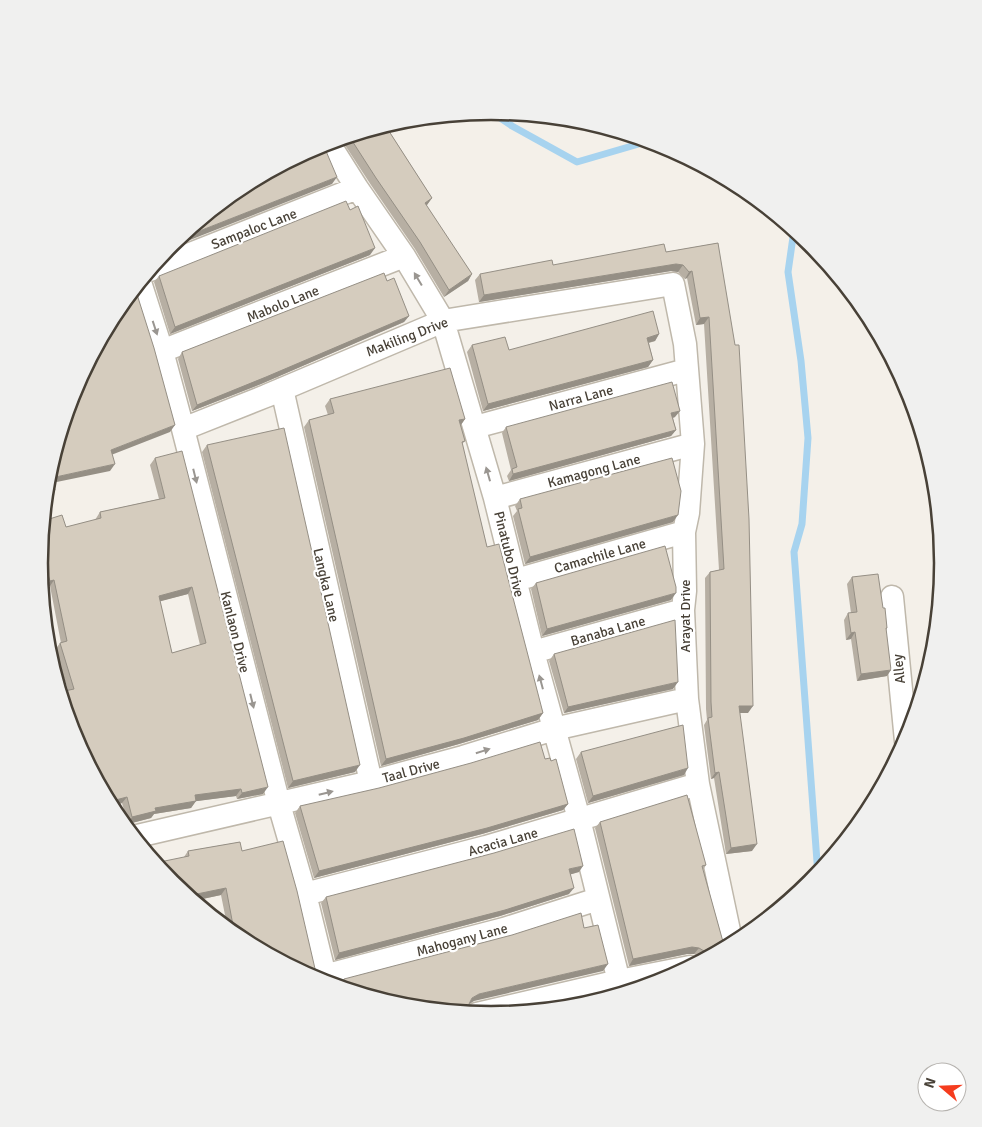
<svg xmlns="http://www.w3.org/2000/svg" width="982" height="1127" font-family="Signika,sans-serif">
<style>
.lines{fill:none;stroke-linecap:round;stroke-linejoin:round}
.stream{stroke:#a7d3ef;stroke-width:7}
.minor-casing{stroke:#bfb8ab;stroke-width:25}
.minor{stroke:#fff;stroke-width:22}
.wall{fill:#b7afa3;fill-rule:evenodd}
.shaded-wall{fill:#958f85}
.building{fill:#d5ccbe;stroke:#958f85;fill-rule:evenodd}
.oneway{fill:#9a9691}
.labels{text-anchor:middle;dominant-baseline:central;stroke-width:4.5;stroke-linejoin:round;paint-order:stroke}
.street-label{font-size:14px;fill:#484137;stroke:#fff}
.rim{fill:none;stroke:#484137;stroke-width:2.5}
</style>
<rect width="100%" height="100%" fill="#f4f0e9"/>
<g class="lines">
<path class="stream" d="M 490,111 L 512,126 L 577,162 L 649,141
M 794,230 L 788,272 L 801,361 L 808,438 L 802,524 L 794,552 L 818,875"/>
<g class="minor-casing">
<path id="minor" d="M 328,142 L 357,188 L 404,256 L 443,321 L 495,498 L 533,652 L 579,819 L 622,994
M 150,270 L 357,188
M 140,282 L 162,351 L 183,429 L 279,804 L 305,894 L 327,984
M 162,351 L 404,256
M 282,389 L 371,782
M 475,427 L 686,370
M 183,429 L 266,396 L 443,321 L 673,284 L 685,344 L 693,444 L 688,513 L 684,532 L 685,591 L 683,610 L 687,699 L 698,784 L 732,945
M 495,498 L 693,444
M 516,580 L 684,532
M 892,597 L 906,741
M 533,652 L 683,610
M 133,837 L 371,782 L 463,757 L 554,729 L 687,699
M 305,894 L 486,847 L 698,784
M 324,976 L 504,929 L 598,899
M 477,1014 L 619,981 L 690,967"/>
</g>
<use href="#minor" class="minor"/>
</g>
<path class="wall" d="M 385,125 L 432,198 L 426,206 L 472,274 L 468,281 L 444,297 L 415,249 L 371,185 L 341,139 Z
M 718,243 L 748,713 L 739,713 L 752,851 L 726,854 L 714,778 L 711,779 L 704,725 L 707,720 L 706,709 L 705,578 L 710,572 L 719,570 L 704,324 L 696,325 L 687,278 L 685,279 L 678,272 L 671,271 L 479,302 L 475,280 L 480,274 L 666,252 Z
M 370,255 L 170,334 L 154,282 L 159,276 Z
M 387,281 L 409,316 L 404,322 L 261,384 L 192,411 L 178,359 L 182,352 Z
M 659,334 L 655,341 L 649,343 L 653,360 L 648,367 L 483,411 L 467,352 L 472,345 L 509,350 Z
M 330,399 L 465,419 L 461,425 L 465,441 L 462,444 L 487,547 L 543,713 L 538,720 L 459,744 L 381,766 L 304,427 L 309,420 L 328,415 L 325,406 Z
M 675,417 L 673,418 L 676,430 L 671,436 L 509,481 L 507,476 L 511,470 L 502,433 L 506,427 Z
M 207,445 L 355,772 L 288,788 L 202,452 Z
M 155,458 L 263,794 L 237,799 L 236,796 L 196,801 L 191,808 L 154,814 L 151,818 L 128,824 L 122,803 L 111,807 L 73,736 L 68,690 L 55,650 L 60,643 L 61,643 L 50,586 L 45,588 L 39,568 L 39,563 L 43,521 L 66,527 L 95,520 L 100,512 L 159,499 L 150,465 ZM 188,594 L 200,645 L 172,653 L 160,601 Z
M 520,499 L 673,522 L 525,564 L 513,516 L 517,511 L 515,506 Z
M 852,577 L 883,608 L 887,628 L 886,630 L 887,676 L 857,681 L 851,639 L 846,640 L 844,620 L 848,613 L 851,613 L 847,584 Z
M 536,583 L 671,600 L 542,636 L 531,589 Z
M 554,654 L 673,689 L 564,713 L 549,661 Z
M 581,752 L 684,775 L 588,803 L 576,759 Z
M 545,759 L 568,804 L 563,810 L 482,834 L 314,878 L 295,813 L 300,806 Z
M 600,822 L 706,865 L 703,870 L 725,949 L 701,961 L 700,958 L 694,954 L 687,954 L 629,966 L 595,828 Z
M 240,842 L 240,939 L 228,930 L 221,895 L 193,901 L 171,883 L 184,857 L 188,851 Z
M 579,872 L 571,874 L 569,894 L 500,916 L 335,960 L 321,903 L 326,897 Z"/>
<path class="shaded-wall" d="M 337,177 L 332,184 L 167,249 L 174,241 Z
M 432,198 L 427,205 L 420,210 L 425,203 Z
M 375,248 L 370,255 L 170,334 L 175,327 Z
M 676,264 L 683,265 L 678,272 L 671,271 L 479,302 L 484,295 Z
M 692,271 L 687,278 L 685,279 L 689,272 Z
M 472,274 L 468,281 L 444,297 L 449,290 Z
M 409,316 L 404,322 L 261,384 L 192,411 L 197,405 Z
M 709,317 L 704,324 L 696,325 L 700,318 Z
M 659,334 L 655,341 L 642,344 L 647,338 Z
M 653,360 L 648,367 L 483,411 L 488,404 Z
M 680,411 L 675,417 L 666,420 L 671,413 Z
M 465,419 L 460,426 L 459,420 Z
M 175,425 L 170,432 L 106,457 L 111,450 Z
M 676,430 L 671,436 L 509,481 L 513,474 Z
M 115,464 L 110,471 L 47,484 L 51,478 Z
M 55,490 L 50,497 L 45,498 L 46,492 Z
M 678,515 L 673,522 L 525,564 L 530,557 Z
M 54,580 L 50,586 L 45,588 L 50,581 Z
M 192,587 L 188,594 L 154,603 L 159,596 Z
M 676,593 L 671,600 L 542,636 L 547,629 Z
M 855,632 L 851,639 L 846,640 L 851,633 Z
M 891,670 L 887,676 L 857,681 L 861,674 Z
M 678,682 L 673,689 L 564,713 L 568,707 Z
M 739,706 L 753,706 L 748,713 L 734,713 Z
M 543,713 L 538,720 L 459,744 L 381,766 L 386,759 Z
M 360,765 L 355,772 L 288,788 L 293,781 Z
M 688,768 L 684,775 L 588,803 L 593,796 Z
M 719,772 L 714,778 L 711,779 L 715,773 Z
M 101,774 L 96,780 L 94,775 Z
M 268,787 L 263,794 L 237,799 L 242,793 Z
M 241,789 L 236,796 L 190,802 L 195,795 Z
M 127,797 L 122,803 L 111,807 L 108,802 Z
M 196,801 L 191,808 L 154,814 L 151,818 L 128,824 L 132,817 L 155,808 Z
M 568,804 L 563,810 L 482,834 L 314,878 L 319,871 Z
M 757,844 L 752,851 L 726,854 L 731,848 Z
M 583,866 L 579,872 L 565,876 L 569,869 Z
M 226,888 L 221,895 L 193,901 L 187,896 Z
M 574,888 L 569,894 L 500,916 L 335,960 L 339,953 Z
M 692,947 L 699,948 L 694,954 L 687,954 L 629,966 L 633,959 Z
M 608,964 L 603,971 L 474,1001 L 468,1005 L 472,998 L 479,994 Z
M 469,1010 L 466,1013 L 458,1012 Z"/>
<path class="building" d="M 385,125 L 432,198 L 425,203 L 472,274 L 449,290 L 420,242 L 376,178 L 349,136 Z
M 323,144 L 337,177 L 174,241 L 240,187 L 318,146 Z
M 346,201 L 350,210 L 358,206 L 375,248 L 175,327 L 159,276 Z
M 718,243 L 735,345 L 739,345 L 743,414 L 749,519 L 753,706 L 739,706 L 757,844 L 731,848 L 719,772 L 715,773 L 708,718 L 712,717 L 711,702 L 710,572 L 724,569 L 709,317 L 700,318 L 692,271 L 689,272 L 683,265 L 676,264 L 484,295 L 480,274 L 552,260 L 553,265 L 664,244 L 666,252 Z
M 384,273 L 387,281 L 394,278 L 409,316 L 266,377 L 197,405 L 182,352 Z
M 135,288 L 154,348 L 175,425 L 111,450 L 115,464 L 51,478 L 55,490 L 46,492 L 48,475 L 73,390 L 115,312 Z
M 653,311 L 659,334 L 647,338 L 653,360 L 488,404 L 472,345 L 505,337 L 509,350 Z
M 450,368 L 465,419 L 459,420 L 465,441 L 462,442 L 487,547 L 499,544 L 543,713 L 464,738 L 386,759 L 309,420 L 334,413 L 330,399 Z
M 672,382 L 680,411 L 671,413 L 676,430 L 513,474 L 512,469 L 517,467 L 506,427 Z
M 284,428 L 360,765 L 293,781 L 207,445 Z
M 182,451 L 268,787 L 242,793 L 241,789 L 195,795 L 196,801 L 155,808 L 156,811 L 132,817 L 127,797 L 108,802 L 101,774 L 94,775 L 73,736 L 60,692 L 74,689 L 60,643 L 67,641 L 54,580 L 50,581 L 40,549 L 43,521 L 62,515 L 66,527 L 101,518 L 100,512 L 165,498 L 155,458 ZM 192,587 L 206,643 L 172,653 L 159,596 Z
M 672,458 L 681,491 L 678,515 L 530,557 L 518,509 L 522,508 L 520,499 Z
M 665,546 L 676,587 L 676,593 L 547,629 L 536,583 Z
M 878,574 L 883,608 L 885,608 L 887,628 L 886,628 L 891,670 L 861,674 L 855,632 L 851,633 L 848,613 L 857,612 L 852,577 Z
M 675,620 L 678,682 L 568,707 L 554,654 Z
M 683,725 L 688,768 L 593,796 L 581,752 Z
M 540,742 L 545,759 L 550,758 L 551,761 L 556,759 L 568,804 L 487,828 L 319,871 L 300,806 L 379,788 L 471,763 Z
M 687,795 L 706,865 L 702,866 L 725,949 L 708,958 L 704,951 L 699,948 L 692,947 L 633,959 L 600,822 Z
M 574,829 L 583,866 L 569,869 L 574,888 L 505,910 L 339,953 L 326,897 L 494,853 Z
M 283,841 L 297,891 L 316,973 L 320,982 L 240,939 L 235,936 L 226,888 L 187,896 L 171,883 L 155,863 L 189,856 L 188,851 L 240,842 L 242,851 Z
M 581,913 L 584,928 L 598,925 L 608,964 L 479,994 L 472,998 L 469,1004 L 469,1010 L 458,1012 L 402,1007 L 339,988 L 340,987 L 344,979 L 512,935 Z
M 669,979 L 664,981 L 640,989 L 640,984 Z"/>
<defs><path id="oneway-solid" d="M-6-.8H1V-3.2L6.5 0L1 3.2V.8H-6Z" transform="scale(1.25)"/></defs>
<g class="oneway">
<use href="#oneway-solid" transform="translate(418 279) rotate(-121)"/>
<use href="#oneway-solid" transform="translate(155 328) rotate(72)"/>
<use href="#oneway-solid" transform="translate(488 474) rotate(-106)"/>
<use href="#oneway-solid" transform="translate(195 476) rotate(76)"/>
<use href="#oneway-solid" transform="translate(541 682) rotate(-105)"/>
<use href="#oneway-solid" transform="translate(252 701) rotate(76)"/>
<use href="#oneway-solid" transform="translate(483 751) rotate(-17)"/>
<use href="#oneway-solid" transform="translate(326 793) rotate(-14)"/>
</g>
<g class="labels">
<g class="street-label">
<text transform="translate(254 229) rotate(-21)">Sampaloc Lane</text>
<text transform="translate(283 304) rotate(-22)">Mabolo Lane</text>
<text transform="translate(407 337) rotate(-21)">Makiling Drive</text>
<text transform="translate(581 398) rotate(-15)">Narra Lane</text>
<text transform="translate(594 471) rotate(-15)">Kamagong Lane</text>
<text transform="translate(509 554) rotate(76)">Pinatubo Drive</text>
<text transform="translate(600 556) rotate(-16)">Camachile Lane</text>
<text transform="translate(326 585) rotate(77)">Langka Lane</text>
<text transform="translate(685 616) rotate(-90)">Arayat Drive</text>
<text transform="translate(608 631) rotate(-16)">Banaba Lane</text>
<text transform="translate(235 632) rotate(76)">Kanlaon Drive</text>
<text transform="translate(899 669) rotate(-96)">Alley</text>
<text transform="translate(411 771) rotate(-15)">Taal Drive</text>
<text transform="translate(503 842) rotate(-16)">Acacia Lane</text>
<text transform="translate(462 940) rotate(-15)">Mahogany Lane</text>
</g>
</g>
<path d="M0 0H982V1127H0ZM48 563a443 443 0 1 1 886 0a443 443 0 1 1-886 0Z" fill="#f0f0ef" fill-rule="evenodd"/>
<path class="rim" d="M48 563a443 443 0 1 1 886 0a443 443 0 1 1-886 0Z"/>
<g transform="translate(942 1087) rotate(289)"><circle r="24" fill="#ffffff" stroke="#b6b3af"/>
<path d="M0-4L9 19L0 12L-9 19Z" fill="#f53c1e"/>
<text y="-8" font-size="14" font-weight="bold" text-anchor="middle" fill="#484137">N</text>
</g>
</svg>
